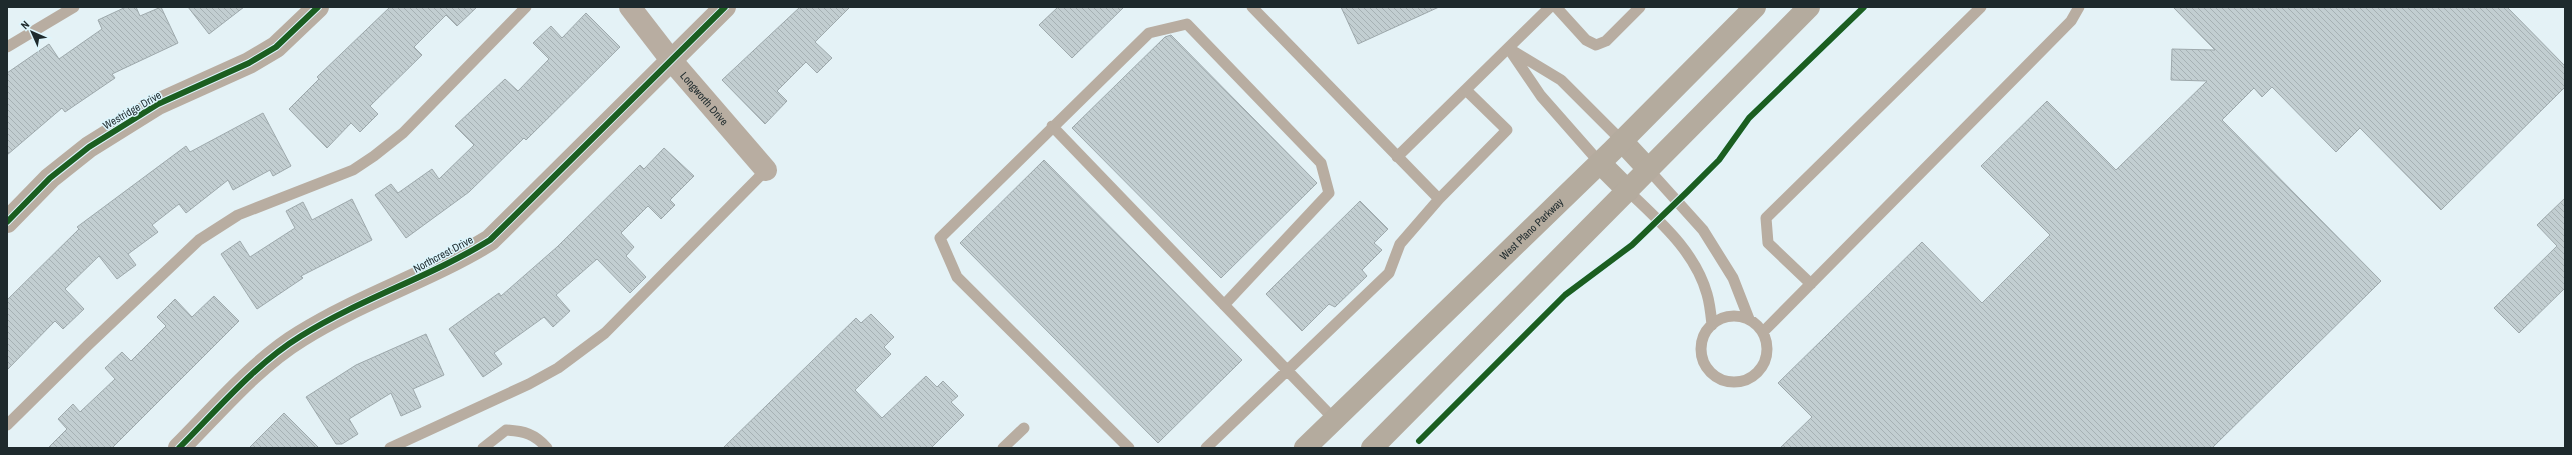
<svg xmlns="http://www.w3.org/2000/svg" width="2572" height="455" font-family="'Archivo Narrow',sans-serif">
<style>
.building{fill:url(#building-back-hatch);stroke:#9ea9ac}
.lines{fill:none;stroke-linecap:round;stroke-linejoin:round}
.lane{stroke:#b8ada1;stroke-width:11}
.street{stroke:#b8ada1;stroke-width:22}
.secondary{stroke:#b4ab9e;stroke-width:22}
.cycleway-casing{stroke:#ddf6fd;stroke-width:8}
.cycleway{stroke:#1b5e20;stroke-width:6}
.labels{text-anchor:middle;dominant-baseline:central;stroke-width:3;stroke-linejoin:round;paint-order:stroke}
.street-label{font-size:11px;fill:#1e2a2d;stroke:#ddf6fd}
</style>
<defs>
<pattern id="building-back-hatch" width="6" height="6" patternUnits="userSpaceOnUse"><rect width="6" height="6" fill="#c2ced1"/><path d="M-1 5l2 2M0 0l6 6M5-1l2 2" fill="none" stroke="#a6b1b4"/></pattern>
</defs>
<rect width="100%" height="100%" fill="#e4f2f6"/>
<path class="building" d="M 126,7 L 136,7 L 140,16 L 161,7 L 178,43 L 112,74 L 115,78 L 65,112 L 62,108 L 7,155 L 7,73 L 49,44 L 59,59 L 102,29 L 98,20 Z
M 188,7 L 244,7 L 209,34 Z
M 390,7 L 477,7 L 457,26 L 446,15 L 414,47 L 422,55 L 370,106 L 378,114 L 360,132 L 351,123 L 327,148 L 289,109 L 319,79 L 317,77 Z
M 800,7 L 850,7 L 815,42 L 832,58 L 817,73 L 806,62 L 777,91 L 787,101 L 765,124 L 722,80 Z
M 1058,7 L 1124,7 L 1072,58 L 1039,25 Z
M 1341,7 L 1439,7 L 1358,44 Z
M 2173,7 L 2507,7 L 2565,66 L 2565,87 L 2441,210 L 2360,128 L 2336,152 L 2272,87 L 2262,97 L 2254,88 L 2222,120 L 2381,281 L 2212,448 L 1780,448 L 1812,417 L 1778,383 L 1922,242 L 1982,303 L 2050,235 L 1981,166 L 2047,101 L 2116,170 L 2207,81 L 2171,80 L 2172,49 L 2215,50 Z
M 586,13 L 620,47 L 526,140 L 524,138 L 469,192 L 406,238 L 375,195 L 391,184 L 398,193 L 432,169 L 439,179 L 474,145 L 455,126 L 505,79 L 518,91 L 549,59 L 533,43 L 551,26 L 562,38 Z
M 1171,35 L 1317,183 L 1221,278 L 1072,128 L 1165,37 Z
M 263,113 L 291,166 L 273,176 L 270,170 L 233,190 L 228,180 L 186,213 L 179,204 L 152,225 L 158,232 L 128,254 L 136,265 L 117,279 L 99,256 L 65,289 L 84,309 L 63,329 L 55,321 L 7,370 L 7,300 L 79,229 L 77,227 L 186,146 L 190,152 Z
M 664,148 L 694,176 L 670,200 L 675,205 L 661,219 L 648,206 L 621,233 L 634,247 L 626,256 L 646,277 L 630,293 L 597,259 L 556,295 L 570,311 L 553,327 L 544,317 L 494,353 L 502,364 L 483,377 L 449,329 L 499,293 L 501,296 L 557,247 L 640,165 L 644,169 Z
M 1044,160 L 1242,360 L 1158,443 L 960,243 Z
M 2565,198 L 2565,288 L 2519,333 L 2494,308 L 2557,246 L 2537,225 Z
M 352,199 L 372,240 L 301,276 L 303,278 L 257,309 L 221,254 L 240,241 L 250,257 L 295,228 L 286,211 L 303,202 L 312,220 Z
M 1360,201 L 1388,229 L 1374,243 L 1382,250 L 1362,270 L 1367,276 L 1335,307 L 1329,304 L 1302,331 L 1266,294 Z
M 214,296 L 239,321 L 112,448 L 48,448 L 67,429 L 58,419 L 73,404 L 80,412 L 115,379 L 105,368 L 122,352 L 131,361 L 166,326 L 157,317 L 175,299 L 192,317 Z
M 871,314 L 894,337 L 884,347 L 891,354 L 855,390 L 882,418 L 926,376 L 937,387 L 943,381 L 958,396 L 951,402 L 964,415 L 931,448 L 723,448 L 856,318 L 861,323 Z
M 426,334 L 444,375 L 413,389 L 421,407 L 401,416 L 391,393 L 349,419 L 358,434 L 342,444 L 336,444 L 306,397 L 356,365 Z
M 284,413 L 319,448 L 249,448 Z"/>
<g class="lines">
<path class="lane" d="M 1556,7 L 1586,40 L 1596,45 L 1606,41 L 1640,7
M 7,47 L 74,7
M 1508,48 L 1561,80 L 1622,141
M 1511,52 L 1541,96 L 1600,163
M 1052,126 L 1334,419
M 1397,157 L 1550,7
M 1648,169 L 1703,230 L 1733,278 L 1749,319
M 1628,191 C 1659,221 1695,251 1707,294 C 1710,304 1711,315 1712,325
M 1439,199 L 1507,130 L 1466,90
M 1811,284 L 1768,243 L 1766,218 L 1981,7
M1701 349a33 33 0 1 1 66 0a33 33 0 1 1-66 0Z
M 1763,332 L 2071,21 L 2079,7
M 7,425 L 88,345 L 199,240 L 238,215 L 353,170 L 374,156 L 403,133 L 526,7
M 390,448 L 529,384 L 558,368 L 605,333 L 766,170
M 483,448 L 506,430 C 524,431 535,434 547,448
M 1003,448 L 1024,428
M 1129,448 L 957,277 L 940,238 L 1149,33 L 1187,24 L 1321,163 L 1329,193 L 1224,305
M 1206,448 L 1389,273 L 1400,244 L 1439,199 L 1252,7"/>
<g class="street">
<path id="s1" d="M 630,7 L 671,60 L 766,170"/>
<path d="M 7,222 L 50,178 L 89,147 L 158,104 L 249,63 L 276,47 L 318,7"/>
<path d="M 179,448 C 217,410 255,364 301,336 C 362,298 430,277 490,240 L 725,7"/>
</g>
<g class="secondary">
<path d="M 1622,141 L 1648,169"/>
<path d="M 1600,163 L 1628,191"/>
<path id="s2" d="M 1305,448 L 1613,150 L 1755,7"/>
<path d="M 1372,448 L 1809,7"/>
</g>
<g class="cycleway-casing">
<path id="cycleway" d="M 7,222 L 50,178 L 89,147 L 158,104 L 249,63 L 276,47 L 318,7
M 1419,441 L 1565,295 L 1632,245 L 1687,192 L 1719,160 L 1749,118 L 1864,7
M 179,448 C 217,410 255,364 301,336 C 362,298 430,277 490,240 L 725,7"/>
</g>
<use href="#cycleway" class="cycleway"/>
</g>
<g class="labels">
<g class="street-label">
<text stroke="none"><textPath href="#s1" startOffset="118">Longworth Drive</textPath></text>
<text transform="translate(132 110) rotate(-30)">Westridge Drive</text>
<text stroke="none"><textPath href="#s2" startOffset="315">West Plano Parkway</textPath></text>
<text transform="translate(443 254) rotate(-28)">Northcrest Drive</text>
</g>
</g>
<rect width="2572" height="455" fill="none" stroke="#1e2a2d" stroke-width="16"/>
<g transform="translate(32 32) rotate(315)" stroke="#ddf6fd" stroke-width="3" paint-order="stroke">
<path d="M0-3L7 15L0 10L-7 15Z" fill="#1e2a2d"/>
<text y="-6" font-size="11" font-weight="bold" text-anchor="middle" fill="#1e2a2d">N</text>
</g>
</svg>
